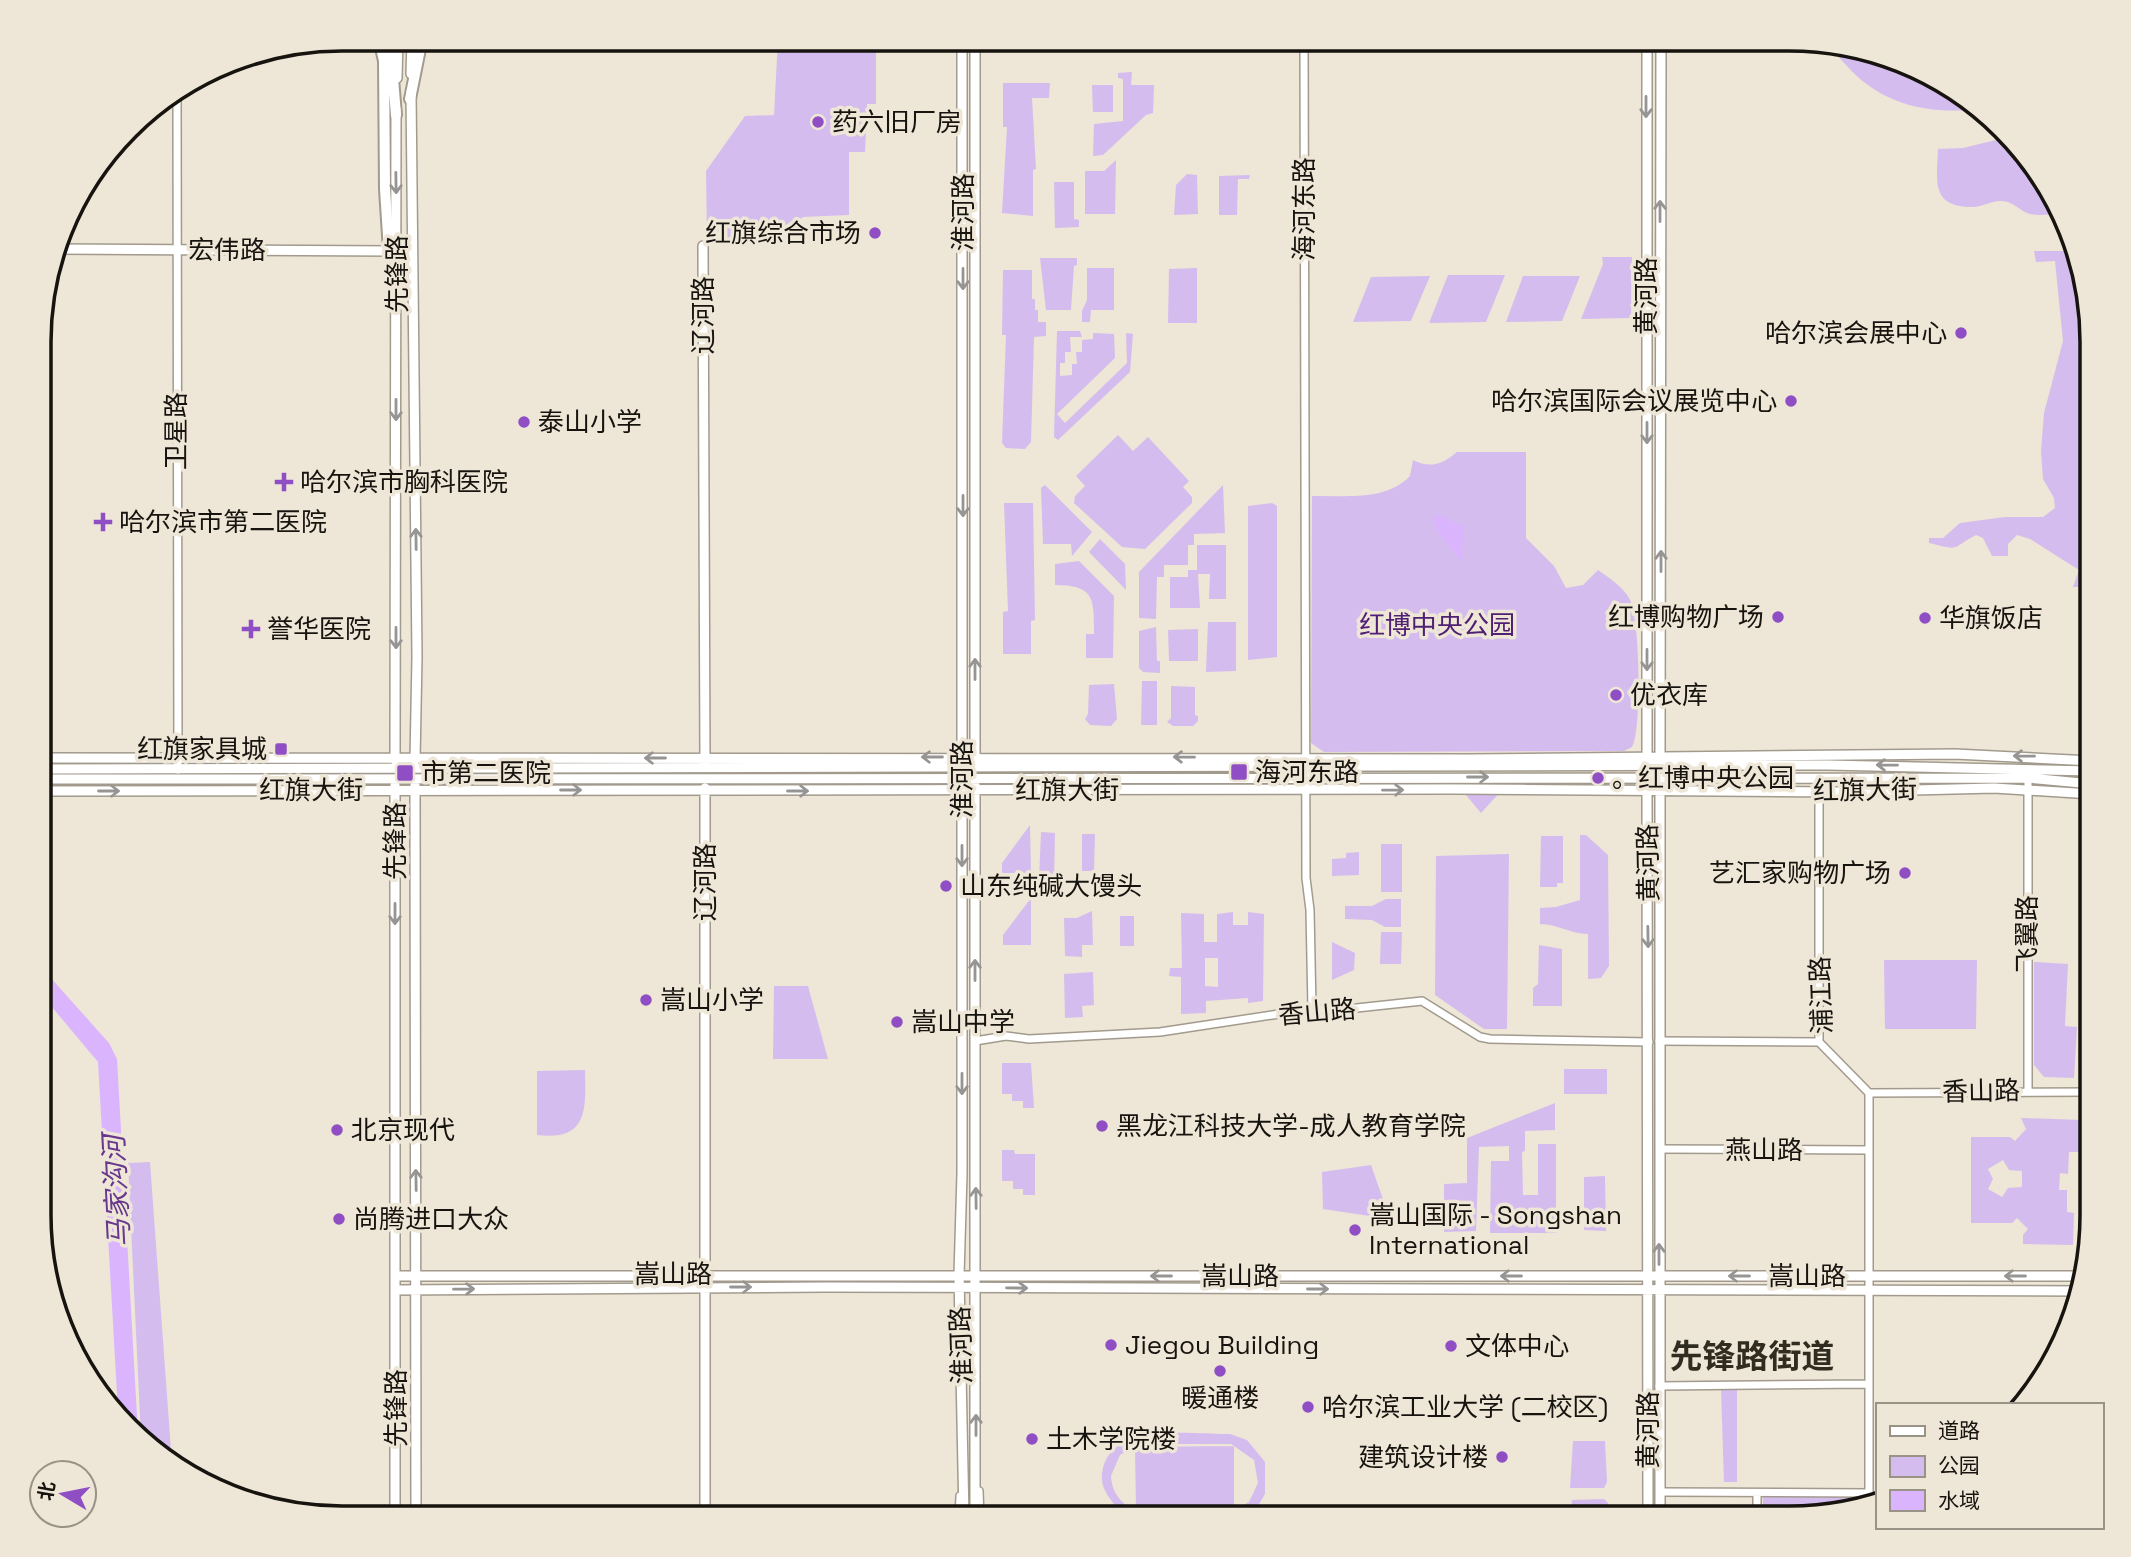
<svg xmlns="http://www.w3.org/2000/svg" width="2131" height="1557" font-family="'Space Grotesk','Noto Sans SC',sans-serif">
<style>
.green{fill:#d5bcee;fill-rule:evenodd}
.forest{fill:#bc98df}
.water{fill:#dab5fe}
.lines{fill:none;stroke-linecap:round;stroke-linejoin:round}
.minor-casing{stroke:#a29b8d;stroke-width:10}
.major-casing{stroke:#a29b8d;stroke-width:12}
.highway-casing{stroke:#a29b8d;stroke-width:14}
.minor{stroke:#fff;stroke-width:7}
.major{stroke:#fff;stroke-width:9}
.highway{stroke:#fff;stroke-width:10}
.oneway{stroke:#979593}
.poi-dot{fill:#8f4ec3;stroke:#eee6d7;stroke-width:2.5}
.labels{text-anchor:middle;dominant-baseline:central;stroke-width:7;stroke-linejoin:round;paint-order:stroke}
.poi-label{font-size:26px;fill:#17140f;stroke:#eee6d7;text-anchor:start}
.street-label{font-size:26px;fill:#17140f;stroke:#eee6d7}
.park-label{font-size:26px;fill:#502073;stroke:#eee6d7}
.water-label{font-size:28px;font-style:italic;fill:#67388c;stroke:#eee6d7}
.district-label{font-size:33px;font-weight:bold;fill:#312c20;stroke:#eee6d7}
.rim{fill:none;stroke:#17140f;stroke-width:3.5}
</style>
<rect width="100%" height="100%" fill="#eee6d7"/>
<path class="green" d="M 778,39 L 876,39 L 876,104 L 867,104 L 865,152 L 849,152 L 849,215 L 803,217 L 799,220 L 799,239 L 707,239 L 706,171 L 745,116 L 774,115 Z
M 1829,43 L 1887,55 L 1974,101 L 1980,109 C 1929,115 1881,105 1846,65 C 1840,58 1833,52 1829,43 Z
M 1132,72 L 1131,85 L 1154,85 L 1153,113 L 1146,115 L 1103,155 L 1093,156 L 1094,124 L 1123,121 L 1123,79 L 1118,78 L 1118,73 Z
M 1003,83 L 1050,83 L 1049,98 L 1032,98 L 1036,169 L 1033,170 L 1033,216 L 1002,213 L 1007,127 L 1003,127 Z
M 1092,85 L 1113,85 L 1113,112 L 1093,112 Z
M 2004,138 L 2061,207 L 2063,214 C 2053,214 2039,216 2030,214 C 2019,211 2013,200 2000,201 C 1991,201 1982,207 1973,207 C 1930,207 1937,181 1938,149 L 1963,148 Z
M 1116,160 L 1115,214 L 1085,214 L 1085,171 L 1104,171 Z
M 1187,174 L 1197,175 L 1198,214 L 1174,215 L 1176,185 Z
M 1250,175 L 1249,179 L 1238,179 L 1237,215 L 1219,215 L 1219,176 Z
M 1054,182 L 1074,182 L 1074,219 L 1079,220 L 1079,227 L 1055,228 Z
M 2034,251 L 2073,251 L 2085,297 L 2085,394 L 2092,395 L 2092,587 L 2073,587 L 2079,570 L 2030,539 L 2017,535 L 2008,544 L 2008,556 L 1992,556 L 1983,538 L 1976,535 C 1950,549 1961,551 1929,543 L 1929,538 L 1943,538 L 1960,523 L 2005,517 L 2043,517 L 2055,508 L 2054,498 L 2043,479 L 2041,451 L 2044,413 L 2063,341 L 2055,261 L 2036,262 Z
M 1602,257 L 1632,257 L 1631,318 L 1581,319 L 1603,264 Z
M 1040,258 L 1077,258 L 1077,265 L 1074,266 L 1071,310 L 1046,310 Z
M 1087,268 L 1114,268 L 1114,310 L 1091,310 L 1090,322 L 1082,322 L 1082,311 L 1087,300 Z
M 1197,268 L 1197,323 L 1168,323 L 1169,269 Z
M 1003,270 L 1032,270 L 1032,299 L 1035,299 L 1035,310 L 1038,310 L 1038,322 L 1046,322 L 1046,336 L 1034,337 L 1031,442 L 1025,449 L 1006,448 L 1002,443 L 1006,335 L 1002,335 Z
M 1448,275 L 1505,275 L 1486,322 L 1429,323 Z
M 1430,276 L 1411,321 L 1353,322 L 1371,277 Z
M 1523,276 L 1580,276 L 1562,321 L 1506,322 Z
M 1057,331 L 1080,331 L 1082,337 L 1070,337 L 1071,352 L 1065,352 L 1065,363 L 1060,363 L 1060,376 L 1072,375 L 1072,364 L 1077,364 L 1076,352 L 1082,352 L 1082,340 L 1093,339 L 1093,333 L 1114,334 L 1115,358 L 1057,414 L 1065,423 L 1127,363 L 1126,333 L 1133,334 L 1130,372 L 1058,440 L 1054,437 Z
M 1118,435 L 1133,451 L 1148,437 L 1189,481 L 1183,487 L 1192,497 L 1192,503 L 1145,549 L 1122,547 L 1074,503 L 1075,496 L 1085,486 L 1076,476 Z
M 1457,452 L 1526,452 L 1526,538 L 1554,566 L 1566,588 L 1583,585 L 1598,570 C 1609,578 1624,587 1630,600 C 1640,619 1642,730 1632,747 L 1624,751 L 1324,752 L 1311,743 L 1312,496 C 1345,495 1385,502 1410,476 L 1413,460 C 1430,469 1443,464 1457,452 Z
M 1045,485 L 1092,532 L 1072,556 L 1071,544 L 1043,544 L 1041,488 Z
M 1223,485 L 1225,533 L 1194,534 L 1194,545 L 1188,545 L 1188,565 L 1164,565 L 1164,577 L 1157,577 L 1156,619 L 1139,618 L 1139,572 Z
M 1004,503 L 1033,503 L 1035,620 L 1031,621 L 1031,654 L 1003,654 L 1003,612 L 1008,611 Z
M 1272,503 L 1277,506 L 1277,657 L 1248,660 L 1248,506 Z
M 1100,539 L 1125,564 L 1126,590 L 1089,552 Z
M 1197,545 L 1226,545 L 1226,599 L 1209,599 L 1210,574 L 1198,574 L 1200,608 L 1170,608 L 1170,577 L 1188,577 L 1188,570 L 1197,570 Z
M 1079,561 L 1114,596 L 1113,658 L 1086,658 L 1086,634 L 1094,634 C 1094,599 1095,585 1055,585 L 1055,564 Z
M 1208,622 L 1236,622 L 1236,671 L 1206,672 Z
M 1156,627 L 1157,661 L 1160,661 L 1160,673 L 1143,672 L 1139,668 L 1139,631 Z
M 1198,629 L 1198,661 L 1169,661 L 1168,630 Z
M 1142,681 L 1157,681 L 1157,725 L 1141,725 Z
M 1114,684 L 1117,719 L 1111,726 L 1090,725 L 1085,719 L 1088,714 L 1089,685 Z
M 1171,686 L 1195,687 L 1195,715 L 1198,716 L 1198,721 L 1193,726 L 1173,726 L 1167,722 L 1171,718 Z
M 1461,789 L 1502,790 L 1481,813 Z
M 1030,825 L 1031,873 L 1002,873 L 1002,863 Z
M 1041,832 L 1055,833 L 1054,880 L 1039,880 Z
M 1082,834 L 1095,834 L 1094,871 L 1082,871 Z
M 1580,835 L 1586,835 L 1608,855 L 1609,966 L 1601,978 L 1588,979 L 1588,934 C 1571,934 1557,924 1540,924 L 1540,908 L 1556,907 L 1580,900 Z
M 1541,836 L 1563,836 L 1563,883 L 1557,883 L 1557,887 L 1540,887 Z
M 1381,844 L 1402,844 L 1402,892 L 1381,892 Z
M 1359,852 L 1359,875 L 1332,876 L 1332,859 L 1346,858 L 1346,853 Z
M 1509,854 L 1507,1029 L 1484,1029 L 1435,995 L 1436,856 Z
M 1031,898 L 1031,945 L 1003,945 L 1003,935 Z
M 1386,899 L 1401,899 L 1401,927 L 1385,927 L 1372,920 L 1345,919 L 1345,906 L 1372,906 Z
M 1092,911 L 1093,945 L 1082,945 L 1082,957 L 1065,956 L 1064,918 L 1077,918 Z
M 1233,912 L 1233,925 L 1248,925 L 1248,912 L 1264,914 L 1263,1001 L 1248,1003 L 1248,998 L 1206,1001 L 1206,1013 L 1181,1014 L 1181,1019 L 1181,977 L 1169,976 L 1170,968 L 1182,968 L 1181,913 L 1204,914 L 1204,942 L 1217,942 L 1217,914 ZM 1205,958 L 1218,958 L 1218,987 L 1205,986 Z
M 1120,916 L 1134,916 L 1134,946 L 1120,946 Z
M 1381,932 L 1402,932 L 1401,964 L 1380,964 Z
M 1332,942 L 1355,953 L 1354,970 L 1332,980 Z
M 1539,945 L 1562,949 L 1562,1006 L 1533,1006 L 1533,988 L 1538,984 Z
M 1884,960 L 1977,960 L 1976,1029 L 1885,1029 Z
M 2034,962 L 2068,964 L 2065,1026 L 2077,1027 L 2074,1078 L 2044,1077 L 2034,1065 Z
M 1093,972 L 1094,1005 L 1082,1006 L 1083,1017 L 1065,1018 L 1064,974 Z
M 774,986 L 808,986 L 828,1059 L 773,1059 Z
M 1002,1063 L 1031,1063 L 1034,1108 L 1023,1108 L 1023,1101 L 1012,1101 L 1012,1094 L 1002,1094 Z
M 1564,1069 L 1607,1069 L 1607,1094 L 1564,1094 Z
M 585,1070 C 586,1110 588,1141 537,1135 L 537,1071 Z
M 1555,1103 L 1555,1130 L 1525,1131 L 1525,1151 L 1522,1152 L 1523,1195 L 1538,1195 L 1538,1144 L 1556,1144 L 1556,1233 L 1490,1233 L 1491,1161 L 1509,1161 L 1509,1146 L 1479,1147 L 1476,1231 L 1444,1232 L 1444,1184 L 1467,1183 L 1467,1138 Z
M 2021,1118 L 2082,1120 L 2080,1152 L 2069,1152 L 2068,1174 L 2060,1173 L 2059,1190 L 2067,1190 L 2067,1212 L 2074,1213 L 2073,1245 L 2023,1244 L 2023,1235 L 2028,1229 L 2017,1218 L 2012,1223 L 1971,1223 L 1971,1137 L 2010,1137 L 2015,1141 L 2026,1129 ZM 2003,1160 L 2009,1170 L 2022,1171 L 2022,1187 L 2008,1188 L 2002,1197 L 1988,1189 L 1993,1179 L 1988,1169 Z
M 1002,1150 L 1014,1150 L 1015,1154 L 1035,1154 L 1035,1195 L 1023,1195 L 1023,1189 L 1013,1189 L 1013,1181 L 1002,1181 Z
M 150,1162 L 172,1464 L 157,1456 L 141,1438 L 128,1163 Z
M 1371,1165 L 1390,1219 L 1323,1209 L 1322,1172 Z
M 1605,1176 L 1606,1231 L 1584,1230 L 1584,1177 Z
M 1721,1390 L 1737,1390 L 1737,1482 L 1724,1482 Z
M 1230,1434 L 1247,1440 L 1265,1462 L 1265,1494 L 1251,1518 L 1120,1518 C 1119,1504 1100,1495 1102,1474 C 1108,1420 1192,1435 1230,1434 ZM 1139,1444 L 1231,1444 L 1254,1460 L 1258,1483 L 1249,1502 L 1231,1512 L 1139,1512 C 1122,1505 1112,1494 1111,1476 L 1120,1455 Z
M 1573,1441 L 1605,1441 L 1607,1482 L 1604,1488 L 1570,1488 Z
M 1234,1446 L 1234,1509 L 1136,1509 L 1135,1447 Z
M 1763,1496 L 1859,1497 L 1864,1501 L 1790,1518 L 1763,1518 Z
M 1604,1499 L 1608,1503 L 1608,1518 L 1570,1518 L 1572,1500 Z"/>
<path class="forest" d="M 2089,801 L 2092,801 L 2092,980 L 2082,961 Z"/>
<path class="water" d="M 1438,514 L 1463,527 L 1462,562 L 1439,534 L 1433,519 Z
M 41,967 L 109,1043 L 117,1059 L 138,1434 L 118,1411 L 98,1062 L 41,994 Z"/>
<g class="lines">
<g class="minor-casing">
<path id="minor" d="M 1304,39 L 1306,878 L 1310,910 L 1312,1009
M 177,92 L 178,770
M 2028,778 L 2028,1090
M 1819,779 L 1819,1042 L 1869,1093 L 1869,1500
M 975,1041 L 1006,1036 L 1029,1039 L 1160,1032 L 1312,1009 L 1338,1010 L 1422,1001 L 1480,1037 L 1490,1039 L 1649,1042
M 1659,1041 L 1819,1042
M 1869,1093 L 2092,1092
M 1660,1149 L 1869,1150
M 1659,1386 L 1869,1384
M 979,1491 L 980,1518
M 1660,1492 L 1869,1493
M 959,1518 L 960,1496
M 1757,1518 L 1757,1493"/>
</g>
<g class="major-casing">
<path id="major" d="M 975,39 L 975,760
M 1647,39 L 1647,758
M 411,74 L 412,39
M 397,78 L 398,39
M 411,92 L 417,657 L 415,760
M 703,246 L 705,764
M 57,249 L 395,251
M 41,758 L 1470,759 L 1955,754 L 2092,761
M 395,760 L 396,109
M 1660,761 L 1661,39
M 962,762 L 962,39
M 41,769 L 1828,765 L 2092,771
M 41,779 L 2028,778 L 2092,784
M 395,785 L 395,1518
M 415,785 L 416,1518
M 962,786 L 962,1174 L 959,1275 L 964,1518
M 1647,786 L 1648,1518
M 705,788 L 705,1518
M 41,791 L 1453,789 L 1833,792 L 1994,788 L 2092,794
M 396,1276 L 2084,1276
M 396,1290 L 826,1287 L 2081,1291
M 975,1518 L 975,785
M 1660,1518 L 1660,785"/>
</g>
<g class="highway-casing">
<path id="highway" d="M 379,39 L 384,61 L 385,189 L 389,251
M 387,39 L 392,66 L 396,115
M 410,99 L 422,39"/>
</g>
<use href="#minor" class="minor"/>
<use href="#major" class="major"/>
<use href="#highway" class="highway"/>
</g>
<defs><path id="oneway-shaft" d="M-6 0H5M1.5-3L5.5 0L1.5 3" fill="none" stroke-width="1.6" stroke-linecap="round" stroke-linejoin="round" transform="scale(1.75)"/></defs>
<g class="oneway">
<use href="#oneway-shaft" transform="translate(1646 107) rotate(90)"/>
<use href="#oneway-shaft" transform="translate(396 183) rotate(89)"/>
<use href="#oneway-shaft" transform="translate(1660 211) rotate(-90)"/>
<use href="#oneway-shaft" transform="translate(963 279) rotate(90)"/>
<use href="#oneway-shaft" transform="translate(396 410) rotate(90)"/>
<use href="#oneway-shaft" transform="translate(1647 433) rotate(90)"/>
<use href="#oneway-shaft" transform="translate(963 506) rotate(90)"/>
<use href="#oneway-shaft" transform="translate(416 539) rotate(-91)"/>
<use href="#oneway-shaft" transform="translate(1661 561) rotate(-90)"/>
<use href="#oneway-shaft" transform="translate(396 638) rotate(90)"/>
<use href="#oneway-shaft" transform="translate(1647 660) rotate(90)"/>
<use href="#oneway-shaft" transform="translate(975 669) rotate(-90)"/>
<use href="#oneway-shaft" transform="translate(2024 756) rotate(-179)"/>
<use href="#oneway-shaft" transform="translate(932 757) rotate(180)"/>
<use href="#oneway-shaft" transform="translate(1184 757) rotate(-179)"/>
<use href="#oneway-shaft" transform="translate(655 758) rotate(-180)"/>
<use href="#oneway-shaft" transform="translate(1887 765) rotate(-179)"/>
<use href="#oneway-shaft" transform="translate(1478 777)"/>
<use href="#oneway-shaft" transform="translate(571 790)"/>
<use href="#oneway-shaft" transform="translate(1393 790) rotate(-1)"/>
<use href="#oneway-shaft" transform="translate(109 791)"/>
<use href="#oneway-shaft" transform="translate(798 791)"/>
<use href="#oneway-shaft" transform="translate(962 856) rotate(90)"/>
<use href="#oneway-shaft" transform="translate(395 914) rotate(90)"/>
<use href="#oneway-shaft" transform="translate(1648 937) rotate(89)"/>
<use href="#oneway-shaft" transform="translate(975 970) rotate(-90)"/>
<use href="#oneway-shaft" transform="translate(962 1084) rotate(90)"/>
<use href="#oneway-shaft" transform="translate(416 1180) rotate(-91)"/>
<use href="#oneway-shaft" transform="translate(976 1198) rotate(-91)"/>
<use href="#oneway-shaft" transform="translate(1659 1254) rotate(-90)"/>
<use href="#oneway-shaft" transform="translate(1161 1276) rotate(-180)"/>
<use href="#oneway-shaft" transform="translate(1511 1276) rotate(180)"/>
<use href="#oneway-shaft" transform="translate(1739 1276) rotate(180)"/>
<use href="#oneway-shaft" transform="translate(2015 1276) rotate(180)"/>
<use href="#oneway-shaft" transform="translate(741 1287)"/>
<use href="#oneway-shaft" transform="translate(1017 1288) rotate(1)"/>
<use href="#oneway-shaft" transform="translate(464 1289) rotate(-1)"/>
<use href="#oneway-shaft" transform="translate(1318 1289)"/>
<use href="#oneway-shaft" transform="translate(976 1425) rotate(-90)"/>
</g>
<g class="poi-dot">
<circle cx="818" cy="122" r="7"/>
<circle cx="875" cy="233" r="7"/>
<circle cx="1961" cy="333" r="7"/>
<circle cx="1791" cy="401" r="7"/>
<circle cx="524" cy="422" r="7"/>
<path d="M280.5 471.5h7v7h7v7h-7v7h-7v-7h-7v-7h7z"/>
<path d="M99.5 511.5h7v7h7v7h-7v7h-7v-7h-7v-7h7z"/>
<circle cx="1778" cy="617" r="7"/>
<circle cx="1925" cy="618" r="7"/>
<path d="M247.5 618.5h7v7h7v7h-7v7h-7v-7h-7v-7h7z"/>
<circle cx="1616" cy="695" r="7"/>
<rect x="274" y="742" width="14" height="14" rx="3.5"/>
<rect x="1230" y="763" width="18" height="18" rx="3.5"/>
<rect x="396" y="764" width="18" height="18" rx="3.5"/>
<circle cx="1598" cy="778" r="7"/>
<circle cx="1905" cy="873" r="7"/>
<circle cx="946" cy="886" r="7"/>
<circle cx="646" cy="1000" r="7"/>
<circle cx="897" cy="1022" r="7"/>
<circle cx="1102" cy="1126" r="7"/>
<circle cx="337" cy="1130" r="7"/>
<circle cx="339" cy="1219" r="7"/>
<circle cx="1355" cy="1230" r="7"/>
<circle cx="1111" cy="1345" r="7"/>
<circle cx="1451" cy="1346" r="7"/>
<circle cx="1220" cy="1371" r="7"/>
<circle cx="1308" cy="1407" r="7"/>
<circle cx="1032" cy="1439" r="7"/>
<circle cx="1502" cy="1457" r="7"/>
</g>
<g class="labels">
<g class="poi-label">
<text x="832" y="122">药六旧厂房</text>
<text x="861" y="233" text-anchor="end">红旗综合市场</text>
<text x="1947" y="333" text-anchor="end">哈尔滨会展中心</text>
<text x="1777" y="401" text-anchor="end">哈尔滨国际会议展览中心</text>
<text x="538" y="422">泰山小学</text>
<text x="300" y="482">哈尔滨市胸科医院</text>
<text x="119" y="522">哈尔滨市第二医院</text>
<text x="1764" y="617" text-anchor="end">红博购物广场</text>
<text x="1939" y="618">华旗饭店</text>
<text x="267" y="629">誉华医院</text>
<text x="1630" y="695">优衣库</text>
<text x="267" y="749" text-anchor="end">红旗家具城</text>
<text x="1255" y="772">海河东路</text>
<text x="421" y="773">市第二医院</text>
<text x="1612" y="778">。红博中央公园</text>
<text x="1891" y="873" text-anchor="end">艺汇家购物广场</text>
<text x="960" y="886">山东纯碱大馒头</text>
<text x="660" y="1000">嵩山小学</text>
<text x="911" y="1022">嵩山中学</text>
<text x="1116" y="1126">黑龙江科技大学-成人教育学院</text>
<text x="351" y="1130">北京现代</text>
<text x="1369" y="1215">嵩山国际 - Songshan<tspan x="1369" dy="30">International</tspan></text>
<text x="353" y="1219">尚腾进口大众</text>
<text x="1125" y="1345">Jiegou Building</text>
<text x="1465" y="1346">文体中心</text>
<text x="1220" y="1398" text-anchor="middle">暖通楼</text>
<text x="1322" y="1407">哈尔滨工业大学 (二校区)</text>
<text x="1046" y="1439">土木学院楼</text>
<text x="1488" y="1457" text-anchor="end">建筑设计楼</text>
</g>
<g class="street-label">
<text transform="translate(1304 209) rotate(-90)">海河东路</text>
<text transform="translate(963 212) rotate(-90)">淮河路</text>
<text x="227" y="250">宏伟路</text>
<text transform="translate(397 274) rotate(-90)">先锋路</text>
<text transform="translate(1646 296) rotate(-90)">黄河路</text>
<text transform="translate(703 315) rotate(-90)">辽河路</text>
<text transform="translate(176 431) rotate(-90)">卫星路</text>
<text transform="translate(962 779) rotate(-90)">淮河路</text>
<text x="311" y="790">红旗大街</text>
<text x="1067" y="790">红旗大街</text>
<text transform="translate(1865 790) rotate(-1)">红旗大街</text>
<text transform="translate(395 841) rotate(-90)">先锋路</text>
<text transform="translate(1648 863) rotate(-91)">黄河路</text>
<text transform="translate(705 882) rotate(-90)">辽河路</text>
<text transform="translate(2027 934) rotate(-90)">飞翼路</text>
<text transform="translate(1821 995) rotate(-92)">浦江路</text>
<text transform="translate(1317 1012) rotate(-5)">香山路</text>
<text transform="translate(1981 1091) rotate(-1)">香山路</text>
<text x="1764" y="1150">燕山路</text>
<text x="673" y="1274">嵩山路</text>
<text x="1240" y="1276">嵩山路</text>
<text x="1807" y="1276">嵩山路</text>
<text transform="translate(961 1345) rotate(-92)">淮河路</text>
<text transform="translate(396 1408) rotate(-90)">先锋路</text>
<text transform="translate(1648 1430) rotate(-90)">黄河路</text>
</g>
<g class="park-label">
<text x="1437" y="625">红博中央公园</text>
</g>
<g class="water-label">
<text transform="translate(116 1191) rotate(-93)">马家沟河</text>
</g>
<g class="district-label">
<text x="1752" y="1357">先锋路街道</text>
</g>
</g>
<path d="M0 0H2131V1557H0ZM342 51H1789A291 291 0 0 1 2080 342V1215A291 291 0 0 1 1789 1506H342A291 291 0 0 1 51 1215V342A291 291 0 0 1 342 51Z" fill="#eee6d7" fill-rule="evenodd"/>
<path class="rim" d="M342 51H1789A291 291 0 0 1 2080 342V1215A291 291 0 0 1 1789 1506H342A291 291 0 0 1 51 1215V342A291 291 0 0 1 342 51Z"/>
<rect x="1876" y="1403" width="228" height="126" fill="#eee6d7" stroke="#989287" stroke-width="2"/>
<rect x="1890" y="1426" width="35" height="10" fill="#ffffff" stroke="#989287" stroke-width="2"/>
<text x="1938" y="1438" font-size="21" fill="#17140f">道路</text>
<rect x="1890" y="1456" width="35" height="21" fill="#d5bcee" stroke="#989287" stroke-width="2"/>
<text x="1938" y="1473" font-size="21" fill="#17140f">公园</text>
<rect x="1890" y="1490" width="35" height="21" fill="#dab5fe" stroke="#989287" stroke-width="2"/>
<text x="1938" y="1508" font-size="21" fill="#17140f">水域</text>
<g transform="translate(63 1494) rotate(280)"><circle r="33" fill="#eee6d7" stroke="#989287" stroke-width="2"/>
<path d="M0-5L12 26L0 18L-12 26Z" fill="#8f4ec3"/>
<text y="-10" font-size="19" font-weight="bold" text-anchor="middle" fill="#17140f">北</text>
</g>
</svg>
